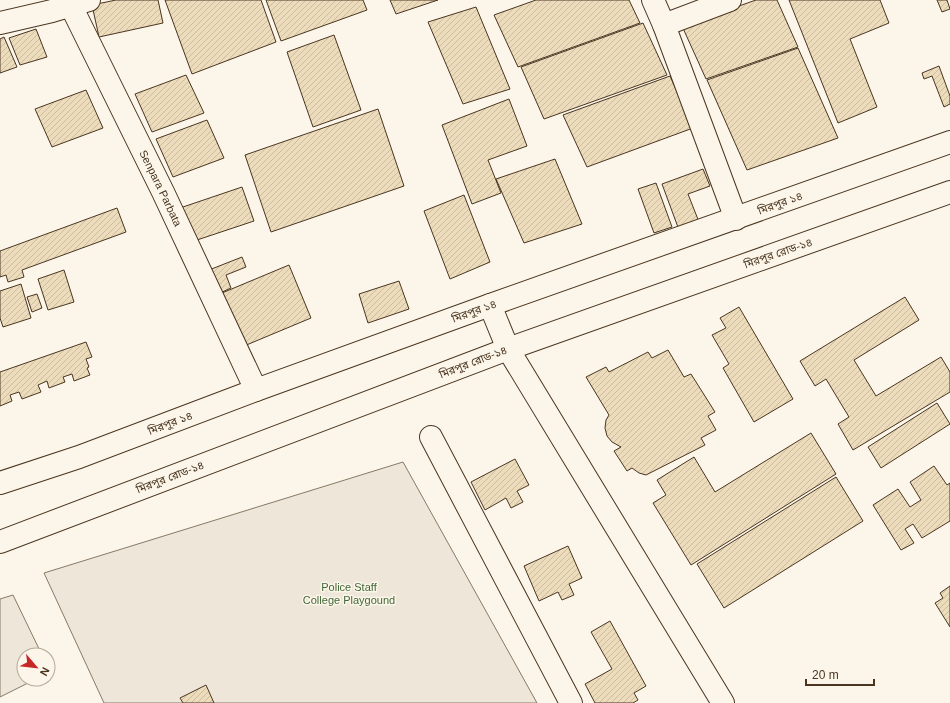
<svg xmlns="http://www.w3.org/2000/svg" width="950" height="703" font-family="Helvetica,'Noto Sans Bengali',sans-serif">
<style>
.green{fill:#ede6d9;stroke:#887966}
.building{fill:url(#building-hatch);stroke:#4a3520}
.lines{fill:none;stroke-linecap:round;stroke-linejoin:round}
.minor-casing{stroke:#4a3520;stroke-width:24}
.major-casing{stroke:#4a3520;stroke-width:24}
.minor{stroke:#fbf6e9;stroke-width:22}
.major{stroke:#fbf6e9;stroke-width:22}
.labels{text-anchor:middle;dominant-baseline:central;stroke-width:3;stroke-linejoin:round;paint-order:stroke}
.street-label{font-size:11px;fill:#4a3520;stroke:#fbf6e9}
.park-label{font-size:11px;fill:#436837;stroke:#fbf6e9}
</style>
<defs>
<pattern id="building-hatch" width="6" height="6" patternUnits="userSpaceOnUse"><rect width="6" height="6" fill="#ecdcbc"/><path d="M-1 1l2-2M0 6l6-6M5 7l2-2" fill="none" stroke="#ccbda1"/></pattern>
</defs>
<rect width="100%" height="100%" fill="#fbf6e9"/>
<path class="green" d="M 403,462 L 537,703 L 104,703 L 44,573 Z
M 13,595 L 42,655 L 24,655 L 24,679 L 36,679 L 0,697 L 0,599 Z"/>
<path class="building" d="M 116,0 L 158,0 L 163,23 L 99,37 L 92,5 Z
M 165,0 L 261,0 L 276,42 L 192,74 Z
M 266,0 L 363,0 L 367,10 L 281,41 Z
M 390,0 L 438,0 L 396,14 Z
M 536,0 L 629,0 L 640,23 L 518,67 L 494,15 Z
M 756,0 L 777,0 L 798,47 L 706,79 L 682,26 Z
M 789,0 L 880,0 L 889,23 L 850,39 L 877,107 L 838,123 Z
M 937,0 L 947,0 L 950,9 L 942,12 Z
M 476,7 L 510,89 L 463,104 L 428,22 Z
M 643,23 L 667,75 L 544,119 L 521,67 Z
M 36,29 L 47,57 L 20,65 L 9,38 Z
M 334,35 L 361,110 L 313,127 L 287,52 Z
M 4,37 L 17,67 L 0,73 L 0,39 Z
M 798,48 L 838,138 L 747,170 L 707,80 Z
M 939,66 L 950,96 L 950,104 L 944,107 L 932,76 L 924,79 L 922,73 Z
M 186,75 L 204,113 L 152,132 L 135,94 Z
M 670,76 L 693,128 L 587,167 L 563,115 Z
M 86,90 L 103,128 L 52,147 L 35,109 Z
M 509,99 L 527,146 L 488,160 L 501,193 L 472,204 L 442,125 Z
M 378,109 L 404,186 L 271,232 L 245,155 Z
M 207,120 L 224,158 L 173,177 L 156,139 Z
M 555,159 L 582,224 L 524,243 L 496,179 Z
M 703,169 L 710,186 L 688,194 L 699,222 L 679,230 L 662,184 Z
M 656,183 L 672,227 L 654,233 L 638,189 Z
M 242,187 L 254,221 L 191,242 L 180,208 Z
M 464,195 L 490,262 L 450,279 L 424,211 Z
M 117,208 L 126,232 L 22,270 L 24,277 L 8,282 L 6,275 L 0,277 L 0,251 Z
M 242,257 L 246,267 L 226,275 L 231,288 L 218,294 L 209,270 Z
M 289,265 L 311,318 L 244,346 L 222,293 Z
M 64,270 L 74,302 L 48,310 L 38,279 Z
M 399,281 L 409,309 L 368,323 L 359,294 Z
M 21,284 L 31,318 L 3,327 L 0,318 L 0,291 Z
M 37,294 L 42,308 L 32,312 L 27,297 Z
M 905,297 L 919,320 L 854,360 L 876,396 L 941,357 L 950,372 L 950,392 L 853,450 L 838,424 L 849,417 L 826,379 L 815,386 L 800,361 Z
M 739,307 L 793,399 L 754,422 L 723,368 L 729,364 L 712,335 L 726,328 L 720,318 Z
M 86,342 L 92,357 L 86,359 L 89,367 L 87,368 L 90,375 L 74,381 L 72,374 L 63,377 L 65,382 L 49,388 L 47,381 L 38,385 L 41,392 L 22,399 L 19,392 L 10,395 L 12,401 L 0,406 L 0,372 Z
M 668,350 L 684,377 L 691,374 L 715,412 L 708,416 L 716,430 L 701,438 L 705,445 L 646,475 L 639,473 L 632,468 L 627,471 L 614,451 L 621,447 L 612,442 L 607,436 L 605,428 L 606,420 L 609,415 L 586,377 L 606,367 L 609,372 L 648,352 L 652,358 Z
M 937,403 L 950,424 L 881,468 L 868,447 Z
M 811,433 L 836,474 L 691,565 L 653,503 L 666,495 L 657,480 L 694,457 L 715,492 Z
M 515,459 L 529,485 L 517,491 L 523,502 L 511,508 L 506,498 L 485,510 L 471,482 Z
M 934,466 L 947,485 L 950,483 L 950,521 L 922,538 L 913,524 L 905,529 L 914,543 L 901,550 L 873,505 L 898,489 L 910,507 L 921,500 L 910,482 Z
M 836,477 L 863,521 L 724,608 L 697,564 Z
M 568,546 L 582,578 L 569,584 L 574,595 L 562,600 L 558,592 L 539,601 L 524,566 Z
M 950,586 L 950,627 L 935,603 L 943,598 L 940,593 Z
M 610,621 L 646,686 L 634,693 L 638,700 L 633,703 L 595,703 L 585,684 L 612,669 L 591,632 Z
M 206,685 L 214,703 L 183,703 L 180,698 Z"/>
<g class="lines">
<g class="minor-casing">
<g id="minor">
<path d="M 653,0 L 664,25 L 736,219"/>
<path id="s1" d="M 71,6 L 163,192 L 256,390"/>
<path d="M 0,23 L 52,11 L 89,0"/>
<path d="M 664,25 L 730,0"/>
<path d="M 490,305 L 508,349 L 723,703"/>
<path d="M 431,437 L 571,703"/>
</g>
</g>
<g class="major-casing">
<path id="major" d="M 0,483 L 79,457 L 256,390 L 490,305 L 950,142
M 0,542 L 508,349 L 950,192"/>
</g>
<use href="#minor" class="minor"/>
<use href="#major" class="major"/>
</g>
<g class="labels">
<g class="street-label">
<text stroke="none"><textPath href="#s1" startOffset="203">Senpara Parbata</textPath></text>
<text transform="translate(780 203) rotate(-20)">মিরপুর ১৪</text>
<text transform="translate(778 253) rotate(-19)">মিরপুর রোড-১৪</text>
<text transform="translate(474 311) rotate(-20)">মিরপুর ১৪</text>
<text transform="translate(473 362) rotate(-21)">মিরপুর রোড-১৪</text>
<text transform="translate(170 423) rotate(-21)">মিরপুর ১৪</text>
<text transform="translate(170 477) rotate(-21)">মিরপুর রোড-১৪</text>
</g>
<g class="park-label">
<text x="349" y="587">Police Staff<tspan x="349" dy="13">College Playgound</tspan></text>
</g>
</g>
<g transform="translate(36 667) rotate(118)"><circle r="19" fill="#fbf6e9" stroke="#b4a999"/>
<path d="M0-3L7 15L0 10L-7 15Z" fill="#c62828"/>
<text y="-6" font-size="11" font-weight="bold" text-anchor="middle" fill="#4a3520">N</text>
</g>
<path d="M806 679v6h68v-6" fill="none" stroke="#4a3520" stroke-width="2"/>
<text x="812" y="679" font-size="12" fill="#4a3520" stroke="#fbf6e9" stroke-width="3" paint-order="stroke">20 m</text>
</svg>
